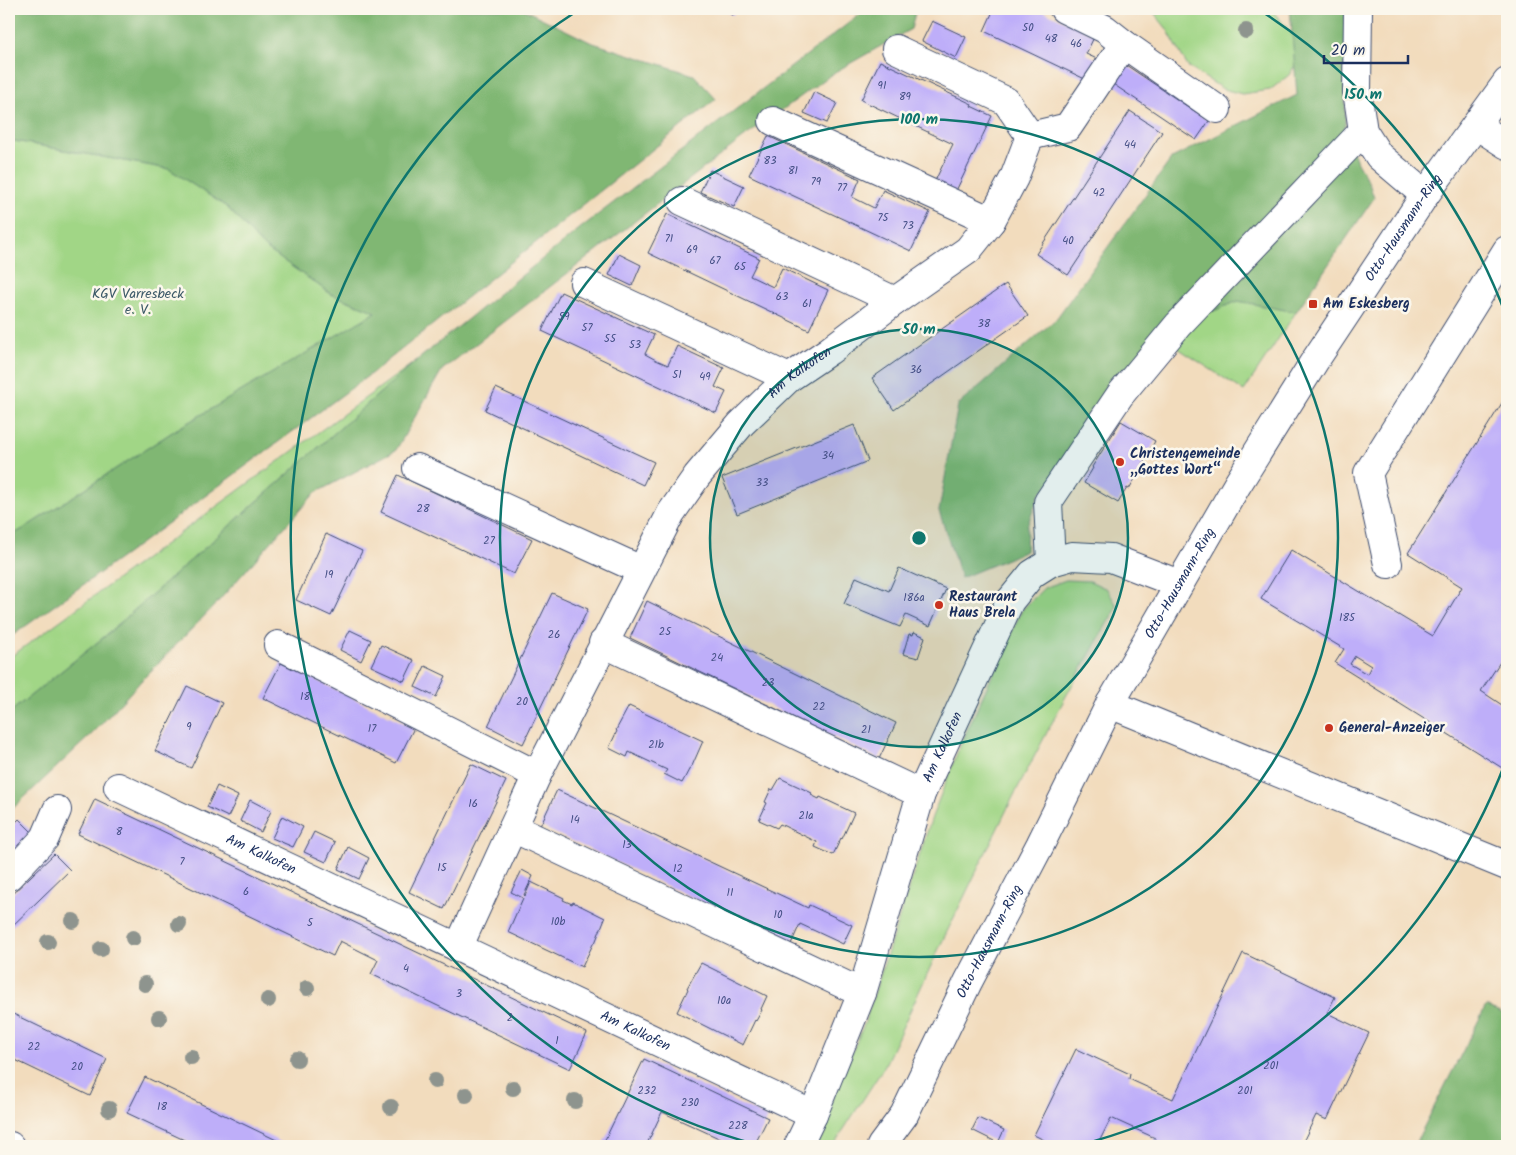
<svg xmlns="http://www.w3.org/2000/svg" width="1516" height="1155" font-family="Kalam,sans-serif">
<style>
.green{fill:#a1d686;stroke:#5e8272}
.forest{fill:#80b773;stroke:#4e7368}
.building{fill:#beaef9;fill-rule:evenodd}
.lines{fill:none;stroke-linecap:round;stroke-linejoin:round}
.minor-casing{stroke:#3b496c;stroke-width:30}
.major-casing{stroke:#3b496c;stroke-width:30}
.minor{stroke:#fff;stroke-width:28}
.major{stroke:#fff;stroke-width:28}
.tree{fill:#8e948e}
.ring{fill:none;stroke:#0f766e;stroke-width:2.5}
.poi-dot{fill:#c8321e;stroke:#fbf7ec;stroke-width:2}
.labels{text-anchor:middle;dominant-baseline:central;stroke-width:5;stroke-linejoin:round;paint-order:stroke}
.number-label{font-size:11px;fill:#444f85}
.street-label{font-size:14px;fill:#1b2f5e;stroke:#fbf7ec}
.park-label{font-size:14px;fill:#3c5968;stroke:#fbf7ec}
.poi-label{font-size:14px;font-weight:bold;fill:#1b2f5e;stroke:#fbf7ec;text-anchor:start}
.centre{fill:#0f766e;stroke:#fbf7ec;stroke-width:2.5}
.ring-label{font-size:15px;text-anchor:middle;font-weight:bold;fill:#0f766e;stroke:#fbf7ec;stroke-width:5;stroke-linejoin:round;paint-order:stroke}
</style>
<rect width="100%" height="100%" fill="#fbf7ec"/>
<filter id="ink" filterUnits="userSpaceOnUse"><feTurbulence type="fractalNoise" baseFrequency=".02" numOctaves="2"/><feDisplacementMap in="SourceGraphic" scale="10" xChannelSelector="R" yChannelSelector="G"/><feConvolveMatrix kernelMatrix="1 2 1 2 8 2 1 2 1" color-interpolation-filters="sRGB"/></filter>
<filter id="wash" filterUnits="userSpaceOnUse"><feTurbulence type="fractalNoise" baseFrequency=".0096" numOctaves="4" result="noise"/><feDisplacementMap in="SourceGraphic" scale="20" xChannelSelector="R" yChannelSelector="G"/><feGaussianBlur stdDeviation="1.12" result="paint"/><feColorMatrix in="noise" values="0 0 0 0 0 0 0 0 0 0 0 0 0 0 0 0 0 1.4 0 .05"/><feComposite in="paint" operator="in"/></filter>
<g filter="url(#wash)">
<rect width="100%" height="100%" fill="#f2dcbd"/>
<path class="green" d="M 1151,9 L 1271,9 L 1293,35 L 1297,62 L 1289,75 L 1270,90 L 1242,94 L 1223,89 L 1188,67 L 1167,29 Z
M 9,140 L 169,169 L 227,207 L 264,247 L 331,294 L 377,312 L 177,429 L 23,529 L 9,537 Z
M 1238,301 L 1296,312 L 1244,391 L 1173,345 L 1196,318 Z
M 416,361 L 104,637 L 9,713 L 9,658 Z
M 1066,580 L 1090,581 L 1107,589 L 1117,606 L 1065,698 L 1013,797 L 942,942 L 884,1067 L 833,1146 L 812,1146 L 865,1022 L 932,817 L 958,751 L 1022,610 L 1044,588 Z"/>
<path class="forest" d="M 9,9 L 523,9 L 590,42 L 694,75 L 716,99 L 372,373 L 140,544 L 9,638 L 9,537 L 23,529 L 177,429 L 376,312 L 331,294 L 264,247 L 227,207 L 169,169 L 9,140 Z
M 867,9 L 916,9 L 911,29 L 835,72 L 743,138 L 442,370 L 396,450 L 315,493 L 215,605 L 141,681 L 95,731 L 9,812 L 9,713 L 104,637 L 416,361 L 583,226 Z
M 1290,9 L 1346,9 L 1345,129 L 1357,162 L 1369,183 L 1374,198 L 1296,312 L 1238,301 L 1196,318 L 1039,495 L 1027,526 L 1026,551 L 961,578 L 939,511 L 958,405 L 1056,319 L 1172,158 L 1297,95 Z
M 1486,1006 L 1507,1015 L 1507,1146 L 1414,1146 Z"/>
<g id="blocks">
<path class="building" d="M 720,9 L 736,9 L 733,15 Z
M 994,9 L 1039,9 L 1095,35 L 1086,54 L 1097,59 L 1087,80 L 984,31 Z
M 932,21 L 966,37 L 956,58 L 922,41 Z
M 880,61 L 972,104 L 971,106 L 992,116 L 954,195 L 933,185 L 953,144 L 861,100 Z
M 1126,65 L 1209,121 L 1196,140 L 1113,84 Z
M 814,92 L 837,103 L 827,123 L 804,113 Z
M 1130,111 L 1162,132 L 1068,275 L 1036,254 Z
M 768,136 L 860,179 L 852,197 L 874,208 L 883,190 L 930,212 L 911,251 L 749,175 Z
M 710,170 L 744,186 L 734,207 L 700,192 Z
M 667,214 L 759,258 L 750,276 L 773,287 L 782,268 L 828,290 L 809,330 L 648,253 Z
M 619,254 L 641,265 L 632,286 L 609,275 Z
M 1006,284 L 1028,316 L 894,410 L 872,378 Z
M 561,292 L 654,335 L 645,354 L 656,360 L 668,365 L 677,346 L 724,368 L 715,387 L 726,392 L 716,413 L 542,331 Z
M 496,388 L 654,462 L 643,485 L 485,410 Z
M 1507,395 L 1507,654 L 1506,653 L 1481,691 L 1505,707 L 1507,704 L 1507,771 L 1335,663 L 1344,649 L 1261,599 L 1291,550 L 1433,636 L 1462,587 L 1408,553 ZM 1355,656 L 1371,666 L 1367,674 L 1350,664 Z
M 1121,421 L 1155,441 L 1141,468 L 1129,489 L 1127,488 L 1118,503 L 1084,483 L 1093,468 L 1092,467 Z
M 854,425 L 868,461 L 737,514 L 722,478 Z
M 398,475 L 532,539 L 514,574 L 381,512 Z
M 326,534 L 362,551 L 331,616 L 296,600 Z
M 899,568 L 946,589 L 930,626 L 906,615 L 900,627 L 844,604 L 856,577 L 889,591 Z
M 552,593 L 588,609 L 523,744 L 488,726 Z
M 647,601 L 896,723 L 879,759 L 630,638 Z
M 350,630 L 371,640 L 361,661 L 340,650 Z
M 914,632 L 925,637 L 918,658 L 903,654 L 909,634 L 913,635 Z
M 381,645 L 414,660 L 404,681 L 371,666 Z
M 281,663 L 414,728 L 396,763 L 263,698 Z
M 425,666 L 446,676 L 436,697 L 415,687 Z
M 187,686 L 222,703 L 191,768 L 155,751 Z
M 629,706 L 703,741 L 692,766 L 691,766 L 682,783 L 664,774 L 667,770 L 629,752 L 627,757 L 609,748 L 617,731 L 616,730 Z
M 471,764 L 506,781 L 444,909 L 409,892 Z
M 780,778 L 812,793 L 811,795 L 819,799 L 820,797 L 854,813 L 842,839 L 841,838 L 833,855 L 815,847 L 817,842 L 780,824 L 777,828 L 759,820 L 767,803 L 765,802 L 771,789 L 773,790 Z
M 217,786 L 238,796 L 228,817 L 207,807 Z
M 557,790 L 808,908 L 809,905 L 852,925 L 843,944 L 800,924 L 791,944 L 540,826 Z
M 95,799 L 587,1033 L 570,1069 L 371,974 L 378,960 L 340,941 L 333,956 L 78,834 Z
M 250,800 L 271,811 L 261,832 L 240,821 Z
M 282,816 L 303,827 L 293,847 L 272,838 Z
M 19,819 L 35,835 L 9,860 L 9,829 Z
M 314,832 L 335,842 L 326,862 L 304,852 Z
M 348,847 L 369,858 L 359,879 L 338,869 Z
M 54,854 L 70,870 L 9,929 L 9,897 Z
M 522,870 L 533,876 L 524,895 L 525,896 L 531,882 L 564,898 L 563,900 L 572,904 L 573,902 L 605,918 L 595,943 L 594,942 L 582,967 L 508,932 L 523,898 L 511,892 Z
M 1243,953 L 1335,997 L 1327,1013 L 1369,1033 L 1327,1120 L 1316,1115 L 1301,1146 L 1151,1146 L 1155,1138 L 1111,1118 L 1097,1146 L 1041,1146 L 1044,1140 L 1034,1135 L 1076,1049 L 1130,1074 L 1129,1079 L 1173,1099 Z
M 701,963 L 767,996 L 761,1009 L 762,1010 L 756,1021 L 755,1020 L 743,1045 L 677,1012 L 688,989 L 687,988 Z
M 9,1012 L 107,1059 L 90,1096 L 9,1057 Z
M 644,1059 L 768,1118 L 754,1146 L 736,1146 L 662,1112 L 646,1146 L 602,1146 Z
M 145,1077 L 197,1102 L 289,1146 L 197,1146 L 127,1113 Z
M 978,1118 L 1004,1130 L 998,1143 L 972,1130 Z"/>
</g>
</g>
<g filter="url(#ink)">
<use href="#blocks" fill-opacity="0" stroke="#3b496c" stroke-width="1"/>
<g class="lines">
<g class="minor-casing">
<g id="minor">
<path d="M 1064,9 L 1105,29 L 1124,44 L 1217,109"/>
<path d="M 1358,9 L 1357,91 L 1363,131 L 1379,156 L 1425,195"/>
<path d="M 896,49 L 1006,101 L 1030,136"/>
<path d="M 773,121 L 991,221"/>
<path d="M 1476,125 L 1507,145"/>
<path d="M 1030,136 L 1068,127 L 1124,44"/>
<path d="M 682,201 L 895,301"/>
<path d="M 584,283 L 789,378"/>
<path d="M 417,468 L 641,570"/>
<path d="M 1051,562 L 1048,502 L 1120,395 L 1178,325 L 1363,131"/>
<path d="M 1388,564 L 1368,473 L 1507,250"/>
<path d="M 603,643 L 921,794"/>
<path d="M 278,645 L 537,775"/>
<path d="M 1110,704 L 1507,866"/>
<path id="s1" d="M 118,787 L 813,1115"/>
<path d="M 513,828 L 862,993"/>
<path d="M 9,876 L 45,838 L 57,810"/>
<path id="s2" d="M 458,948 L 537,775 L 671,513 L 697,476 L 741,424 L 789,378 L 829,351 L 895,301 L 968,250 L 991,221 L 1014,178 L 1030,136"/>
<path id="s3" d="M 798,1146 L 813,1115 L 862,993 L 921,794 L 1010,601 L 1032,574 L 1051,562 L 1072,556 L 1111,558 L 1179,584"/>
<path id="s4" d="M 881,1146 L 904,1115 L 968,982 L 1040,845 L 1110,704 L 1237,485 L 1314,362 L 1425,195 L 1507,82"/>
</g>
</g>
<g class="major-casing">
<path id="major" d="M 9,1146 L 10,1146"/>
</g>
<use href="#minor" class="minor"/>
<use href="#major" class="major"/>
</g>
<g class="tree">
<circle cx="1246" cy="31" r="8"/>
<circle cx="73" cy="921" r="8"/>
<circle cx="179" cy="924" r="8"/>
<circle cx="133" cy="938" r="8"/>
<circle cx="48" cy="942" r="8"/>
<circle cx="101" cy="949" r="8"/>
<circle cx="145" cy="984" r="8"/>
<circle cx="307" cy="988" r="8"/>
<circle cx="268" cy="1000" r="8"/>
<circle cx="159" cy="1018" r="8"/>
<circle cx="191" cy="1057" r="8"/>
<circle cx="297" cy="1059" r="8"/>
<circle cx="435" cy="1081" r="8"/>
<circle cx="513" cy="1088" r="8"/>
<circle cx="466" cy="1095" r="8"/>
<circle cx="575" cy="1101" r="8"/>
<circle cx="391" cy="1107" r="8"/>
<circle cx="109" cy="1109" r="8"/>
</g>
</g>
<circle cx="919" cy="538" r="209" fill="#0f766e" fill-opacity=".12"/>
<g class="ring">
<circle cx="919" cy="538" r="209"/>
<circle cx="919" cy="538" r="419"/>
<path d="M1507 758A628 628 0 0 1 1076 1146M762 1146A628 628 0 0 1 577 11M1261 11A628 628 0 0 1 1507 318"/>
</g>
<g class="poi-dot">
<rect x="1308" y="299" width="10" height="10" rx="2.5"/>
<circle cx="1120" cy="462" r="5"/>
<circle cx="939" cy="605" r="5"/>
<circle cx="1329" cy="728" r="5"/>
</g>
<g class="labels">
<g class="number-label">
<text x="1028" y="28">50</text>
<text x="1051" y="39">48</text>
<text x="1076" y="44">46</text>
<text x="882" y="86">91</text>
<text x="905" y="97">89</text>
<text x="1130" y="145">44</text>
<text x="770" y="161">83</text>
<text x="793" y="171">81</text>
<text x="816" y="182">79</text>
<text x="842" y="188">77</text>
<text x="1099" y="193">42</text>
<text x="883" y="218">75</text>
<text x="908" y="226">73</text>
<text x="669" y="239">71</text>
<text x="1068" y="241">40</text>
<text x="692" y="250">69</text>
<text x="715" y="261">67</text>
<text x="740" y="267">65</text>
<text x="782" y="297">63</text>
<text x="807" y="304">61</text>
<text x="564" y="317">59</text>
<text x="984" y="324">38</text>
<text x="587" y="328">57</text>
<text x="610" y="339">55</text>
<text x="635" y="345">53</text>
<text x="916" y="370">36</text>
<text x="677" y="375">51</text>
<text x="705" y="377">49</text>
<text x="828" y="456">34</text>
<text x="762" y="483">33</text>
<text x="423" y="509">28</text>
<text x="489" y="541">27</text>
<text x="329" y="575">19</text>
<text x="914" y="598">186a</text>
<text x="1347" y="618">185</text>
<text x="665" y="632">25</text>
<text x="554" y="635">26</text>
<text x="717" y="658">24</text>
<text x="768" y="683">23</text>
<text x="305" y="697">18</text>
<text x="522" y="702">20</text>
<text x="819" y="707">22</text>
<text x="189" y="727">9</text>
<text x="372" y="729">17</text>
<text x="866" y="730">21</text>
<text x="656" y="745">21b</text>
<text x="473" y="804">16</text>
<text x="806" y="816">21a</text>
<text x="575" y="820">14</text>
<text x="119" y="832">8</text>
<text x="627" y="845">13</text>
<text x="182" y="862">7</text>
<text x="442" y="868">15</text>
<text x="678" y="869">12</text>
<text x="246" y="892">6</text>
<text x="730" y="893">11</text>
<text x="778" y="915">10</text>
<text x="558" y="922">10b</text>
<text x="310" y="923">5</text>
<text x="406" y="969">4</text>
<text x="459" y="994">3</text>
<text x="724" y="1001">10a</text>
<text x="510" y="1018">2</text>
<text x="557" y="1041">1</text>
<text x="34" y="1047">22</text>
<text x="1271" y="1066">201</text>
<text x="77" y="1067">20</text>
<text x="647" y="1091">232</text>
<text x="1245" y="1091">201</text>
<text x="690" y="1103">230</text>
<text x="162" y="1107">18</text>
<text x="738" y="1126">228</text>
</g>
<g class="street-label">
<text stroke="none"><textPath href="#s4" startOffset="1058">Otto-Hausmann-Ring</textPath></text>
<text stroke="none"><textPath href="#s2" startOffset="676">Am Kalkofen</textPath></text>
<text stroke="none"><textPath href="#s4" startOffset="638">Otto-Hausmann-Ring</textPath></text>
<text stroke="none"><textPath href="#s3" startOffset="425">Am Kalkofen</textPath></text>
<text stroke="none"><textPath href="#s1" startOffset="158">Am Kalkofen</textPath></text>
<text stroke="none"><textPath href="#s4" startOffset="232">Otto-Hausmann-Ring</textPath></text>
<text stroke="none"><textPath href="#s1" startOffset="572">Am Kalkofen</textPath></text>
</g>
<g class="park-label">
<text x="138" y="294">KGV Varresbeck<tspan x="138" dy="16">e. V.</tspan></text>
</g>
<g class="poi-label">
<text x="1323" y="304">Am Eskesberg</text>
<text x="1130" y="454">Christengemeinde<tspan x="1130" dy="16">„Gottes Wort“</tspan></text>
<text x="949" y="597">Restaurant<tspan x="949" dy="16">Haus Brela</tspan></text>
<text x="1339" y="728">General-Anzeiger</text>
</g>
</g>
<circle cx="919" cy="538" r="8" class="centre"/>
<g class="ring-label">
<text x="1363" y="99">150 m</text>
<text x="919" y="124">100 m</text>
<text x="919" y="334">50 m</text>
</g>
<rect width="1516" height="1155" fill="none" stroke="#fbf7ec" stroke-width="30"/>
<path d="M1324 55v8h84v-8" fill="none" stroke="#1b2f5e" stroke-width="2.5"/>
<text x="1331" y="55" font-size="15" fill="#1b2f5e" stroke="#fbf7ec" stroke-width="4" paint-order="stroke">20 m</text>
</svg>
